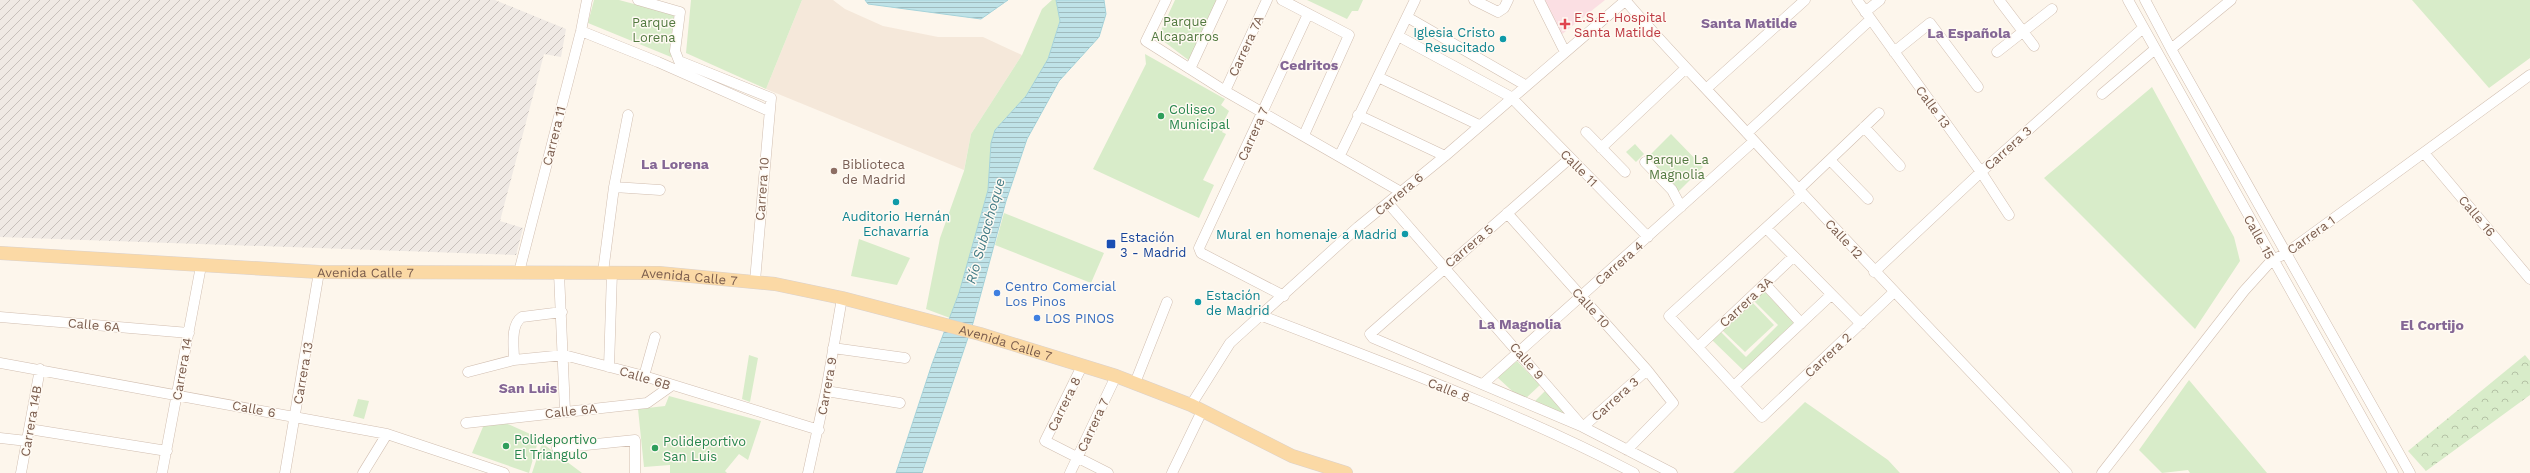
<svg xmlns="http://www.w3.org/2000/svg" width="2530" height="473" font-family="'Work Sans',sans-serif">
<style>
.residential{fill:#f5e8da}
.industrial{fill:url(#industrial-furrows)}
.medical{fill:#fbdfe3}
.green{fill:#d8ecc9}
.forest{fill:url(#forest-crowns)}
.water{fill:url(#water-rules);stroke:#a5d3da}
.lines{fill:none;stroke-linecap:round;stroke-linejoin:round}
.minor-casing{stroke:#d1beb0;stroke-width:11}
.major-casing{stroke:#dad1cd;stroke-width:14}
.minor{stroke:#fff;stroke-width:10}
.major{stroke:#fbd9a5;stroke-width:13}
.health-dot{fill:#e0444e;stroke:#fffaf3;stroke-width:1.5}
.culture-dot{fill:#0f9aa8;stroke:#fffaf3;stroke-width:1.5}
.leisure-dot{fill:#2e9e5b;stroke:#fffaf3;stroke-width:1.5}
.education-dot{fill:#8d6e63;stroke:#fffaf3;stroke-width:1.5}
.transit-dot{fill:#1a4fb4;stroke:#fffaf3;stroke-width:1.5}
.shop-dot{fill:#3f7fe0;stroke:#fffaf3;stroke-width:1.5}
.labels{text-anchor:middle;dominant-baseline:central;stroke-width:3;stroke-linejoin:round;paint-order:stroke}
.health-label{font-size:13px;fill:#be3a42;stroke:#fffaf3;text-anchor:start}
.park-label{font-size:13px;fill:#537a41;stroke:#fffaf3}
.culture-label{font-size:13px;fill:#0d838f;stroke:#fffaf3;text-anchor:end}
.street-label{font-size:13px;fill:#7a5c4d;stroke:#fffaf3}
.leisure-label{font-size:13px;fill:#27864d;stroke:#fffaf3;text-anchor:start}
.education-label{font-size:13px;fill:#785e54;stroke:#fffaf3;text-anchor:start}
.transit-label{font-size:13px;fill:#164399;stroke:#fffaf3;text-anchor:start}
.shop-label{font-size:13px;fill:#366cbe;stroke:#fffaf3;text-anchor:start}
.neighbourhood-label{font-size:14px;font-weight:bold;fill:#846695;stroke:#fffaf3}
.water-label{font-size:14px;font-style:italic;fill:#437c86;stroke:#fffaf3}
</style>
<defs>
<pattern id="industrial-furrows" width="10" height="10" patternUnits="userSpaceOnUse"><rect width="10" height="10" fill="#efe9e4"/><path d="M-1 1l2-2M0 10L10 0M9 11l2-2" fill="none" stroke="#c7c0bb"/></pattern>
<pattern id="forest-crowns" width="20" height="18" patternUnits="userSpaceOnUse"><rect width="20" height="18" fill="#d8ecc9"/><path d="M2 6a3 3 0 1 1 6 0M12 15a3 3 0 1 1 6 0" fill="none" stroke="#b4c2a5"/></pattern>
<pattern id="water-rules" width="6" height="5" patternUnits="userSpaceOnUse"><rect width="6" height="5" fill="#bfe3e8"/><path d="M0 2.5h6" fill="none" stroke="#a0bbbe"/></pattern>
</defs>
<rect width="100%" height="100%" fill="#fdf6ec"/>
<path class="residential" d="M 802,0 L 833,0 L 845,9 L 883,26 L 938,37 L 983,37 L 1022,55 L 971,134 L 964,170 L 766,89 Z"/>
<path class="industrial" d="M 0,0 L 495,0 L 566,29 L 561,57 L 544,54 L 500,221 L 523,228 L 516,255 L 0,237 Z"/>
<path class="medical" d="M 1544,0 L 1605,0 L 1561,35 Z"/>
<path class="green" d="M 594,0 L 619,0 L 679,16 L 671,57 L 588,23 Z
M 691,0 L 802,0 L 766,89 L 686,53 Z
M 1052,0 L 1056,0 L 1060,20 L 1048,59 L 1026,96 L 995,130 L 991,143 L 988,190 L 959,293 L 950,318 L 926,309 L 940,238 L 964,171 L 971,134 L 1022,55 L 1042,9 Z
M 1175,0 L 1221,0 L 1191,62 L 1158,37 Z
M 1307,0 L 1363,0 L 1358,11 L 1352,11 L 1347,19 Z
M 2412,0 L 2530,0 L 2530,58 L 2489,88 Z
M 1145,54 L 1225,99 L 1221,105 L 1229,111 L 1224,121 L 1226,124 L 1222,132 L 1226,134 L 1203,180 L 1214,185 L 1199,218 L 1093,169 L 1146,64 Z
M 2152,87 L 2234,237 L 2240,261 L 2195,329 L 2044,178 Z
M 1671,134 L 1703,167 L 1677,193 L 1646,159 Z
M 1635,144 L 1644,154 L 1636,162 L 1626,152 Z
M 1004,213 L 1104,253 L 1091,283 L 995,245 Z
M 859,239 L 910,258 L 897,285 L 851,276 Z
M 1763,290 L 1794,323 L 1744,371 L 1712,340 L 1721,332 L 1746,357 L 1778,325 L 1753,300 Z
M 1751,301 L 1774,325 L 1745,352 L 1722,330 Z
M 749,355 L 758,358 L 750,402 L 742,399 Z
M 1517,361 L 1540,385 L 1523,401 L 1497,377 Z
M 2189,380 L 2267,473 L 2190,473 L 2188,470 L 2162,473 L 2139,450 Z
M 1546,390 L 1567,416 L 1534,402 Z
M 669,396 L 761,421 L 748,460 L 739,454 L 725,471 L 727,473 L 670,473 L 670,465 L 644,467 L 638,409 L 665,406 Z
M 358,399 L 369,401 L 364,419 L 353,416 Z
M 1805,402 L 1888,460 L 1900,473 L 1733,473 Z
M 488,415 L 539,438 L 529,473 L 472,453 Z
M 542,443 L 582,473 L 532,473 Z"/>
<path class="forest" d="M 2525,355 L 2530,361 L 2530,395 L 2426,471 L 2408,451 Z"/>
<path class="water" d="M 865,0 L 1008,0 L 981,19 L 868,4 Z
M 1056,0 L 1104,0 L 1106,14 L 1099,37 L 1059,81 L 1027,139 L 1006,201 L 973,323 L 922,473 L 896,473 L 932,364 L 959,293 L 988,190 L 991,143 L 995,130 L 1026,96 L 1048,59 L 1060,21 Z"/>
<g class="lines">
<g class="minor-casing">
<path id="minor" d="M 638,0 L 680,12 L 675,51 L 679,61 L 771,98 L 755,281
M 1166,0 L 1146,41 L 1225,91 L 1401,192
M 1282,0 L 1349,35 L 1304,135
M 1474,0 L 1498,12 L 1504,8 L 1508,0
M 1539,0 L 1565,52
M 1625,0 C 1664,46 1706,88 1746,132 C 1851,247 1959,360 2067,473
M 1857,0 L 1981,172 L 2009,215
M 1999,0 L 2034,46
M 2128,0 L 2393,473
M 2145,0 L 2171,49 L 2410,473
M 1865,12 L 1880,0
M 1407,17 L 1525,85
M 581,31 L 658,62 L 769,111
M 1398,36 L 1511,97 L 1648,237
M 2171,49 L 2231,0
M 1894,52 L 1930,23 L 1978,87
M 1997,52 L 2052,9
M 1190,69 L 1222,0
M 1378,77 L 1479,125
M 1706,89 L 1805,0
M 1225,91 L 1267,0
M 2102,94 L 2154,50
M 1358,115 L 1445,156
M 1864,127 L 1900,166
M 1586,132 L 1625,172
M 1747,133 L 1870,20
M 1601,148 L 1685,69
M 2424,153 L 2530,279
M 1340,155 L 1415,0
M 1569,159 L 1370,334 L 1373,338 L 1583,427
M 1830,160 L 1868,199
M 1645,162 L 1672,190 L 1681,207
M 614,187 L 660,190
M 1798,190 L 1879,113
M 1802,195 L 1669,316 L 1762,417 L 1894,292
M 1388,203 L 1583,427 L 1672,473
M 1507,213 L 1647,370 L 1673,403 L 1627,450
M 1766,228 L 1861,324
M 519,272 L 581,31 L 587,0
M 603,272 L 614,187 L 628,115
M 1874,272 L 1981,172 L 2143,28
M 559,273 L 565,411
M 1765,284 L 1801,323
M 1284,296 L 1201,253 L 1199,248 L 1308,14
M 1260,315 C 1386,364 1514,410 1634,473
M 0,317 L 189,333
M 1698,347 L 1793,257
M 833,348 L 905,358
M 514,360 C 514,347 510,325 522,317 L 562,312
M 0,363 L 387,434 L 504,473
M 1082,366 L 1045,441 L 1108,473
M 609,367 L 612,272
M 468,372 L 514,360 L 564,355 L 644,376 L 819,430
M 644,376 L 655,337
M 1135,383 L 1167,302
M 1483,384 L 1754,141
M 1734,386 L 1831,295
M 826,391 L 900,403
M 1191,405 L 1230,343 L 1358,227 L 1445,156 L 1626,0
M 466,423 L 647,403 L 671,386
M 1583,427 L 1647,370
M 29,429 L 167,451
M 0,438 L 27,441
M 557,448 L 635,440 L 635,473
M 21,473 L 40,369
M 162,473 L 201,266
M 285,473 L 319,272
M 363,473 L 387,434
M 808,473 L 826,391 L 842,298
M 1070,473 L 1116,376
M 1172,473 L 1202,411
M 2102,473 L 2244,291 L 2272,260 L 2285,254 L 2530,75"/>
</g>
<g class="major-casing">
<g id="major">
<path id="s1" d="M 0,253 L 319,272 L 659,273 L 775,284 L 842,298 L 980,334 L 1116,376 L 1191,405 L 1292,456 L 1346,473"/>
</g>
</g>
<use href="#minor" class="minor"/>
<use href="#major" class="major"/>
</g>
<path class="health-dot" d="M1563 18h4v4h4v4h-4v4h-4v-4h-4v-4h4z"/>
<g class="culture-dot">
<circle cx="1503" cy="39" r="4"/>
<circle cx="896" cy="202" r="4"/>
<circle cx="1405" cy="234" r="4"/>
<circle cx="1198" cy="302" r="4"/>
</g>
<g class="leisure-dot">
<circle cx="1161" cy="116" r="4"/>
<circle cx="506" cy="446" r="4"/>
<circle cx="655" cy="448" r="4"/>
</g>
<circle class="education-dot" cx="834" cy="171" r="4"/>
<rect class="transit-dot" x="1106" y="239" width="10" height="10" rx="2"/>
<g class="shop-dot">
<circle cx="997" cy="293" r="4"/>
<circle cx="1037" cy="318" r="4"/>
</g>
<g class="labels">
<g class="health-label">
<text x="1574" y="17">E.S.E. Hospital<tspan x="1574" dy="15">Santa Matilde</tspan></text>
</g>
<g class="park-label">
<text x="1185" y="21">Parque<tspan x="1185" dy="15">Alcaparros</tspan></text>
<text x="654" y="22">Parque<tspan x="654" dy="15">Lorena</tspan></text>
<text x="1677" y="159">Parque La<tspan x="1677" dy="15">Magnolia</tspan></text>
</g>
<g class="culture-label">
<text x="1495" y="32">Iglesia Cristo<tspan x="1495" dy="15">Resucitado</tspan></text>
<text x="896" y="216" text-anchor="middle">Auditorio Hernán<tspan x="896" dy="15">Echavarría</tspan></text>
<text x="1397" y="234">Mural en homenaje a Madrid</text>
<text x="1206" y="295" text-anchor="start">Estación<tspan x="1206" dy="15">de Madrid</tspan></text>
</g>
<g class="street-label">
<text transform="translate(1246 46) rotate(-65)">Carrera 7A</text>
<text transform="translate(1933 107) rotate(54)">Calle 13</text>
<text transform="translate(1253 134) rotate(-66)">Carrera 7</text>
<text transform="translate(554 136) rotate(-76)">Carrera 11</text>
<text transform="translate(2008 148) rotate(-42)">Carrera 3</text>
<text transform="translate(1579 168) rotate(45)">Calle 11</text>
<text transform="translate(762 189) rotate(-86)">Carrera 10</text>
<text transform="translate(1399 194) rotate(-40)">Carrera 6</text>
<text transform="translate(2477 216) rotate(50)">Calle 16</text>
<text transform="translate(2311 235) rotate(-36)">Carrera 1</text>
<text transform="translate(2259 237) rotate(61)">Calle 15</text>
<text transform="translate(1844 239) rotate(47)">Calle 12</text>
<text transform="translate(1469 246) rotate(-40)">Carrera 5</text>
<text transform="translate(1619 263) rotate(-41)">Carrera 4</text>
<text stroke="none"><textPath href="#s1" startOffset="366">Avenida Calle 7</textPath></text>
<text stroke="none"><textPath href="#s1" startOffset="690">Avenida Calle 7</textPath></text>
<text transform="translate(1746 302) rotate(-43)">Carrera 3A</text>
<text transform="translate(1591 308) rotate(48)">Calle 10</text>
<text transform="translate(94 325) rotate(5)">Calle 6A</text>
<text stroke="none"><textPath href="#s1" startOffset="1014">Avenida Calle 7</textPath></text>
<text transform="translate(1828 355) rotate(-43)">Carrera 2</text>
<text transform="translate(1527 361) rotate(49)">Calle 9</text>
<text transform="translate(182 369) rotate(-80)">Carrera 14</text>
<text transform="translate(303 373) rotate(-80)">Carrera 13</text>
<text transform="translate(645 378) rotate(17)">Calle 6B</text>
<text transform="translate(827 386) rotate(-80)">Carrera 9</text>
<text transform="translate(1449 390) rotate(22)">Calle 8</text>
<text transform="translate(1615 399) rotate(-42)">Carrera 3</text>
<text transform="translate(1064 404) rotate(-64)">Carrera 8</text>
<text transform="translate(254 409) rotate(11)">Calle 6</text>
<text transform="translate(571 411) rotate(-6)">Calle 6A</text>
<text transform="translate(31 421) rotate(-80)">Carrera 14B</text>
<text transform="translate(1093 425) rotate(-65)">Carrera 7</text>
</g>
<g class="leisure-label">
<text x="1169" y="109">Coliseo<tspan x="1169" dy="15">Municipal</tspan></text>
<text x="514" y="439">Polideportivo<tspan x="514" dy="15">El Triangulo</tspan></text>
<text x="663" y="441">Polideportivo<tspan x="663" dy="15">San Luis</tspan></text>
</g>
<g class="education-label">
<text x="842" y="164">Biblioteca<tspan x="842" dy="15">de Madrid</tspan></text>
</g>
<g class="transit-label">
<text x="1120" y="237">Estación<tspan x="1120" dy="15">3 - Madrid</tspan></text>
</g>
<g class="shop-label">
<text x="1005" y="286">Centro Comercial<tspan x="1005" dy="15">Los Pinos</tspan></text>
<text x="1045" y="318">LOS PINOS</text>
</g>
<g class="neighbourhood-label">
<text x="1749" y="23">Santa Matilde</text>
<text x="1969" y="33">La Española</text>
<text x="1309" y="65">Cedritos</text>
<text x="675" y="164">La Lorena</text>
<text x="1520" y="324">La Magnolia</text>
<text x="2432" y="325">El Cortijo</text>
<text x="528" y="388">San Luis</text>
</g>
<g class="water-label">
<text transform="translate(985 231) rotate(-74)">Río Subachoque</text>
</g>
</g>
</svg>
